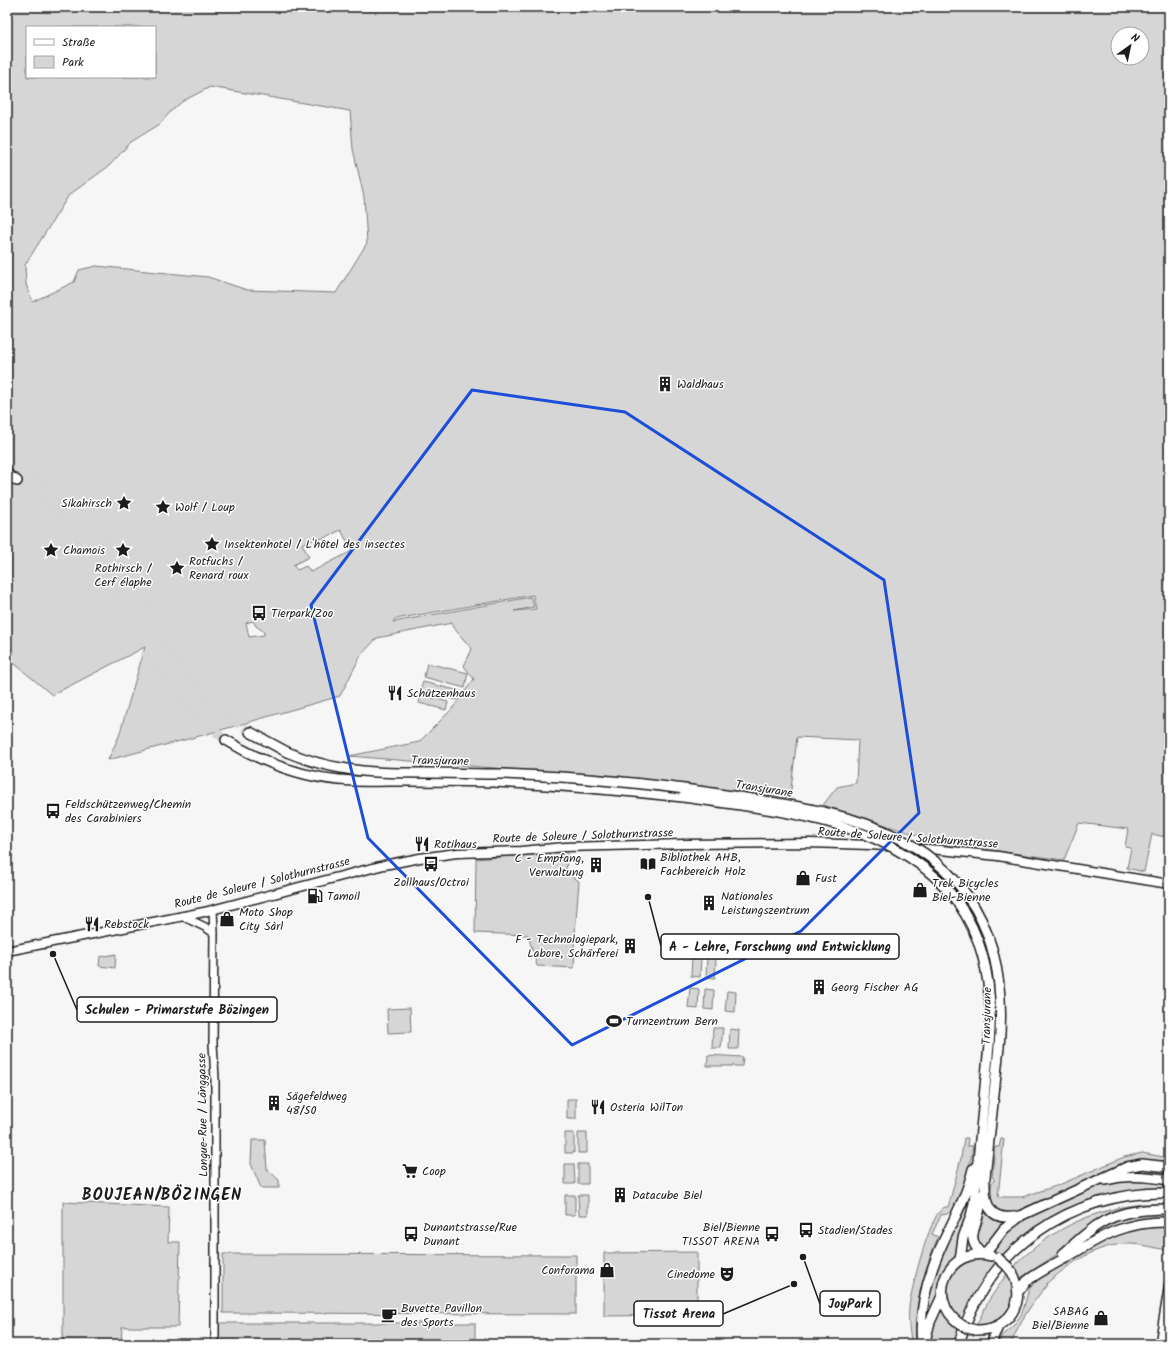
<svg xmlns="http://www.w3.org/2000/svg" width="1176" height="1351" font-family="Kalam,sans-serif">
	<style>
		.green { fill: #d6d6d6; stroke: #797979; fill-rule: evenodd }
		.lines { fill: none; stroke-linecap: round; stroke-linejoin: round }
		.highway-tunnel { stroke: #d5d5d5; stroke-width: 9; stroke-dasharray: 9 4.5; stroke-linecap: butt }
		.secondary-casing { stroke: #1c1c1c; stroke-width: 10 }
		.primary-casing { stroke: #1c1c1c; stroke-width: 11 }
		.highway-casing { stroke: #1c1c1c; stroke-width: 12 }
		.secondary { stroke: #fff; stroke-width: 7 }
		.primary { stroke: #fff; stroke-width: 8 }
		.highway { stroke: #fff; stroke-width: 9 }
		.highway-bridge-casing { stroke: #1c1c1c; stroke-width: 12; stroke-linecap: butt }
		.highway-bridge { stroke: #fff; stroke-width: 9 }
		.marked { fill: none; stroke: #1d4ed8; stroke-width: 3; stroke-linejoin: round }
		.labels { text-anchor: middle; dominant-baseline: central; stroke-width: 3; stroke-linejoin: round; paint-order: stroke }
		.poi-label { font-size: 12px; fill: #1c1c1c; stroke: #fff; text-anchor: start }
		.street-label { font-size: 12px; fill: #1c1c1c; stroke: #fff }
		.district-label { font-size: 16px; font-weight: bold; letter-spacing: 1px; fill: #1c1c1c; stroke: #fff }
		.leader { fill: none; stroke: #1c1c1c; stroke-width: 1.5 }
		.callout-dot { fill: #1c1c1c; stroke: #fff; stroke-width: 1.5 }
		.callout { fill: #fff; stroke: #1c1c1c; stroke-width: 1.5 }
		.callout-label { font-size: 13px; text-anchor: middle; font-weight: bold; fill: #1c1c1c }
	</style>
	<rect width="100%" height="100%" fill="#f6f6f6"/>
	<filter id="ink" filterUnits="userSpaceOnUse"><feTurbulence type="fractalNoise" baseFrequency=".025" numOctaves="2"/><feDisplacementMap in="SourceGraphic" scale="8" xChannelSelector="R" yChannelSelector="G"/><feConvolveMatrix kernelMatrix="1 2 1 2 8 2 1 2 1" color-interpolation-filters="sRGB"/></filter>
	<g filter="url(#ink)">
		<!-- green -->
		<path class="green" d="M7,7H1169V838L1152,834L1144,872L1127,868L1131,848L1125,847L1128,829L1079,823L1064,860L945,844L823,805L837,787L856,783L858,740L797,737L790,798L639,780L349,756L419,742L452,709L474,679L464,666L472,649L452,626V623L377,638L361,655L340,696L207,734L108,760L119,736L145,647L52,695L15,664L7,663ZM27,27H155V77H27ZM1118,34H1142V58H1118ZM210,87L350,111L353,149L364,197L367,243L336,293L247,290L208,277L96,266L79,270L74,282L32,302L26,284L25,265L69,195L109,166L131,142L160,124L171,111L183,101ZM341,530L352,551L311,572L306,566L297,570L293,565L309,557L302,544L308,541L324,538ZM533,595L536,609L514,611L534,607L531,597L393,622L395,619ZM253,621L256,626L264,632V635L249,637L246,623Z
			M427,663L468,673L465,688L424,677Z
			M423,682L460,691L457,700L420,692Z
			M421,695L448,702L446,710L419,703Z
			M568,851L566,872L572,877L579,881L574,947H575L574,968L537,966L528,935L475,933L476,859Z
			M116,954L115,968L99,966L100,957Z
			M692,956L701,957L700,977L691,976Z
			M707,957L716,958L715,978L706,977Z
			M690,988L699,989L698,1009L688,1008Z
			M705,989L714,990L713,1010L704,1009Z
			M727,991L736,992L735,1012L725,1011Z
			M410,1008L411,1032L388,1033L387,1009Z
			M713,1028H723L721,1048H712Z
			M730,1029L739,1030L738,1049H729Z
			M708,1055L743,1057L742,1066H707Z
			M567,1099H576V1119H567Z
			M565,1133H574V1153H565Z
			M578,1133H587V1153H578Z
			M964,1138H968L967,1146H973L968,1173L963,1188L954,1210L947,1214L941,1215L932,1234L938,1237C924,1271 913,1307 916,1344H912C909,1332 908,1319 909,1307C911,1290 929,1218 942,1209C944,1207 945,1207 948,1207L949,1204L961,1158Z
			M1001,1139H1004L998,1197H1022L1059,1185L1124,1157L1142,1153L1164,1157L1169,1153V1160C1155,1162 1143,1159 1129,1162L1019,1210C1008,1214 992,1214 991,1199C990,1194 991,1188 992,1182L994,1181V1179L992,1177L995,1147H999Z
			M252,1140H265L267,1169L279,1180V1188H261L251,1164Z
			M565,1164H574L575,1184H565Z
			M578,1164H588V1184H578Z
			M1123,1179L1169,1182V1189C1104,1187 1050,1209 1004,1255L993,1251L1013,1224L1091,1188L1110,1181Z
			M971,1190L970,1204L960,1231L956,1255L943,1272L939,1283L937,1297L925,1321C927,1274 952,1232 971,1190Z
			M565,1195H575V1215H565Z
			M578,1195H588V1215H579Z
			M63,1202L169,1207L168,1242H180L178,1327H122L121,1344H63Z
			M1142,1204H1169V1207L1124,1211L1022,1277H1020L1015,1267L1017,1263C1054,1228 1092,1210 1142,1204Z
			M986,1208L1006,1221L996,1230L988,1244L984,1248C972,1238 981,1221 986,1208Z
			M1164,1213L1165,1219L1082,1243C1098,1229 1115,1217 1136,1214C1146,1213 1155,1214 1164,1213Z
			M1163,1226V1228C1171,1231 1167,1242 1167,1250C1155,1248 1142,1244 1130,1244C1098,1243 1069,1264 1046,1284L1047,1285C1032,1303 1019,1322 1011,1344H999L1001,1336L1013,1326L1021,1315L1024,1307L1028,1292L1030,1288L1041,1277L1064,1262L1066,1265L1072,1261L1071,1258L1102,1240L1136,1228Z
			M697,1252V1315L604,1316V1253Z
			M223,1254L576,1255V1314L223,1313Z
			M973,1259L992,1260L997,1262L979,1288L962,1321L952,1311L946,1293L950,1276L959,1265Z
			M1008,1272C1010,1276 1012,1280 1013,1284C1014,1287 1013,1291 1013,1294C1013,1315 995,1325 976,1326L989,1300Z
			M941,1309L950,1323L959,1331L955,1344H928L930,1332Z
			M215,1323H475V1344H215Z"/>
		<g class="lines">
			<!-- highway-tunnel -->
			<path class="highway-tunnel" d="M7,459C40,476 72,497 96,525C130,565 147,615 175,658C195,688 221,712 250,732
				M17,481C45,501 71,523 91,552C117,586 130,627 152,664C171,694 197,719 226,740"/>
			<defs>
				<path id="secondary" d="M213,910L214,933L213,1043L215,1079V1344
					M182,916L205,927L214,933
					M1159,1344L1169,1283"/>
				<path id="primary" d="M7,951L204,912L384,865L420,858L457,853L521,851L565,847L684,844L810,843L870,845L941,850L998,856L1169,884"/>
				<path id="highway" d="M7,474L17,481
					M250,732L287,752
					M226,740C260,761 298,776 339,780C361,782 383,781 405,781C435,781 464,781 493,782C557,785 620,790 683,797
					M999,1047L985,1177C984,1202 987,1223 1019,1216
					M1106,1180C1127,1174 1148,1176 1169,1180
					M981,1254C968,1239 973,1233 978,1216C980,1209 981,1201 983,1194
					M985,1254L1004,1229L1022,1215L1127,1167L1142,1164L1169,1167
					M1063,1254C1071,1247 1079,1239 1087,1233C1111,1212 1138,1209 1169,1209
					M960,1260L963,1238L971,1216L974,1203L989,1045
					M1018,1292L1027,1281L1031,1278C1043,1270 1056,1263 1069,1256C1103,1235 1127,1221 1169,1222
					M960,1324C924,1298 948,1245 991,1256
					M976,1330C1009,1331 1028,1301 1012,1272
					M925,1341L930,1322L942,1296
					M922,1344C918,1308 929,1272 944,1240C955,1217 967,1195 973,1169
					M959,1344C986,1248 1071,1191 1169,1193
					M992,1344L994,1335L999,1325"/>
			</defs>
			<!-- secondary casing -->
			<use href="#secondary" class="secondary-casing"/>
			<!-- primary casing -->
			<use href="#primary" class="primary-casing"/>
			<!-- highway casing -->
			<use href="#highway" class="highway-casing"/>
			<!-- secondary -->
			<use href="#secondary" class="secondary"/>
			<!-- primary -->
			<use href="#primary" class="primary"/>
			<!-- highway -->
			<use href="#highway" class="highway"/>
			<defs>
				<path id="highway-bridge" d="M287,752C304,759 322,765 341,768C368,773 396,773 424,773C450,773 476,774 503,774C581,777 660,784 738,797C781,803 824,810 866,824C971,861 1009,939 999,1047
					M683,797C734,804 786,810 835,824C948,858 999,927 989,1045
					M998,1258L1007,1266L1012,1272
					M960,1324L967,1328L976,1330"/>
			</defs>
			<!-- highway-bridge casing -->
			<use href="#highway-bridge" class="highway-bridge-casing"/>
			<!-- highway-bridge -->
			<use href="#highway-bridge" class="highway-bridge"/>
		</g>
	</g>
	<!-- marked area -->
	<path class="marked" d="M472,390L625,412L884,580L919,813L801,931L572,1045L368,838L311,605Z"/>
	<!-- icons -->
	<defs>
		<symbol id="building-bare" viewBox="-9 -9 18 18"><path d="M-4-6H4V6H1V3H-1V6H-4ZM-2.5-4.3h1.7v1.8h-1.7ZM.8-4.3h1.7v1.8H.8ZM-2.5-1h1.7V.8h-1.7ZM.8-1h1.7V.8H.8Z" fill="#1c1c1c" stroke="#fff" stroke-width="2.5" paint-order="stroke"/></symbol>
		<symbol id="sight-bare" viewBox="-9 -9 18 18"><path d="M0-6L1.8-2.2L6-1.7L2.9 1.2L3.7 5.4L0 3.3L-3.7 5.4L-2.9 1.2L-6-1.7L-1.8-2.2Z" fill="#1c1c1c" stroke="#fff" stroke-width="2.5" paint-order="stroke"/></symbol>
		<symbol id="bus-bare" viewBox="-9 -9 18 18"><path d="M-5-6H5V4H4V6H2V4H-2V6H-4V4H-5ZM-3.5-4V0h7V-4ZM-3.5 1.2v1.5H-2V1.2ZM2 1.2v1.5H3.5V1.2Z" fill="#1c1c1c" stroke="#fff" stroke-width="2.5" paint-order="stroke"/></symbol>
		<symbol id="restaurant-bare" viewBox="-9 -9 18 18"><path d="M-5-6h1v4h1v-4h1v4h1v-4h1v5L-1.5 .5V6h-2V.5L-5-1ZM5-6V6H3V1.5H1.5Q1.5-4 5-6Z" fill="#1c1c1c" stroke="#fff" stroke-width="2.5" paint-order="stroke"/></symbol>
		<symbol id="library-bare" viewBox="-9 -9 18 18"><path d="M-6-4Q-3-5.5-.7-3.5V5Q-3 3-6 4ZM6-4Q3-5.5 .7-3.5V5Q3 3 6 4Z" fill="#1c1c1c" stroke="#fff" stroke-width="2.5" paint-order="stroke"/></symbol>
		<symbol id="shop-bare" viewBox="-9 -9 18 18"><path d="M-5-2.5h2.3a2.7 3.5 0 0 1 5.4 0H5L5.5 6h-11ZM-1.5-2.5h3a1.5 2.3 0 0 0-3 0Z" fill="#1c1c1c" stroke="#fff" stroke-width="2.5" paint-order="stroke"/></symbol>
		<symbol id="fuel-bare" viewBox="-9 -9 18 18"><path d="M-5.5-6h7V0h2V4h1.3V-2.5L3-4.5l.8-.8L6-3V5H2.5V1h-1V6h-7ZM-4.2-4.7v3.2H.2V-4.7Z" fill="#1c1c1c" stroke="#fff" stroke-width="2.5" paint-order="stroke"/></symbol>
		<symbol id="stadium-bare" viewBox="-9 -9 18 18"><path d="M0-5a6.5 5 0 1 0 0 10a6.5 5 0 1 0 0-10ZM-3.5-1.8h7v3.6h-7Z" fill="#1c1c1c" stroke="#fff" stroke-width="2.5" paint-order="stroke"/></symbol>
		<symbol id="supermarket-bare" viewBox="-9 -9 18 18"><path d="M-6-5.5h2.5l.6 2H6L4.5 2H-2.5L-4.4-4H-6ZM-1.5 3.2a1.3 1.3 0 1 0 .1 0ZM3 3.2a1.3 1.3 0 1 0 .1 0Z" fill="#1c1c1c" stroke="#fff" stroke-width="2.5" paint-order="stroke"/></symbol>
		<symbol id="theatre-bare" viewBox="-9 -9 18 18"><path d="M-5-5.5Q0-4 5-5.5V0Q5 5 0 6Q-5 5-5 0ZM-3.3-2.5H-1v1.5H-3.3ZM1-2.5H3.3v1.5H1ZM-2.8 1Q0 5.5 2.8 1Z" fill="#1c1c1c" stroke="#fff" stroke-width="2.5" paint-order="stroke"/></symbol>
		<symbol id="cafe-bare" viewBox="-9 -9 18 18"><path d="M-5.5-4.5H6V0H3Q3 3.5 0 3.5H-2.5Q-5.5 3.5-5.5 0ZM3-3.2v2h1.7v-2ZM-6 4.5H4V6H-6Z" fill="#1c1c1c" stroke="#fff" stroke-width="2.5" paint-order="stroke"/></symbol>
	</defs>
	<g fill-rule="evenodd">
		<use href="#building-bare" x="654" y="373" width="22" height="22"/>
		<use href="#sight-bare" x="113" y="492" width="22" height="22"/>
		<use href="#sight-bare" x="152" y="496" width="22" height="22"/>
		<use href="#sight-bare" x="201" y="533" width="22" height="22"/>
		<use href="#sight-bare" x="40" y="539" width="22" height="22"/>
		<use href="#sight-bare" x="112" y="539" width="22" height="22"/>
		<use href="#sight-bare" x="166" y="557" width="22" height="22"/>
		<use href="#bus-bare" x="248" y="602" width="22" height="22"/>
		<use href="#restaurant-bare" x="384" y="682" width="22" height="22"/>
		<use href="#bus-bare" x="42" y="800" width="22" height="22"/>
		<use href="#restaurant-bare" x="411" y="833" width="22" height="22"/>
		<use href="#bus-bare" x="420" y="853" width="22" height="22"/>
		<use href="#library-bare" x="637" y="853" width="22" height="22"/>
		<use href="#building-bare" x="585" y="854" width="22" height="22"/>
		<use href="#shop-bare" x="792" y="867" width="22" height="22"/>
		<use href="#shop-bare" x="909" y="879" width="22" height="22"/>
		<use href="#fuel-bare" x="304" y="885" width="22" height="22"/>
		<use href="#building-bare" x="698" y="892" width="22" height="22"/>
		<use href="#shop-bare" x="216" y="908" width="22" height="22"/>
		<use href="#restaurant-bare" x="81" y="913" width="22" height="22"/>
		<use href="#building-bare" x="619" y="935" width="22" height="22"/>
		<use href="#building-bare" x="808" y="976" width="22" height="22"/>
		<use href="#stadium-bare" x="603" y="1010" width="22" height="22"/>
		<use href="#building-bare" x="263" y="1092" width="22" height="22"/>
		<use href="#restaurant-bare" x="587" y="1096" width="22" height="22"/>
		<use href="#supermarket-bare" x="399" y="1160" width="22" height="22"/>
		<use href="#building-bare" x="609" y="1184" width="22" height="22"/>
		<use href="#bus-bare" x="795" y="1219" width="22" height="22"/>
		<use href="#bus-bare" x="400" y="1223" width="22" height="22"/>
		<use href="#bus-bare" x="761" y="1223" width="22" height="22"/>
		<use href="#shop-bare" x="596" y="1259" width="22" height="22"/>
		<use href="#theatre-bare" x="716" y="1263" width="22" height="22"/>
		<use href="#cafe-bare" x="378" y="1304" width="22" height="22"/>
		<use href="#shop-bare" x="1090" y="1307" width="22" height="22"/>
	</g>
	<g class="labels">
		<!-- poi labels -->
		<g class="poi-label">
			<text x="677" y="384">Waldhaus</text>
			<text x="112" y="503" text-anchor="end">Sikahirsch</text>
			<text x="175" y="507">Wolf / Loup</text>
			<text x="224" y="544">Insektenhotel / L'hôtel des insectes</text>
			<text x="63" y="550">Chamois</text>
			<text x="189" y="561">Rotfuchs /<tspan x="189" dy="14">Renard roux</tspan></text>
			<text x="123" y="568" text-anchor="middle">Rothirsch /<tspan x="123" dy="14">Cerf élaphe</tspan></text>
			<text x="271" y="613">Tierpark/Zoo</text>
			<text x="407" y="693">Schützenhaus</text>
			<text x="65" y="804">Feldschützenweg/Chemin<tspan x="65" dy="14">des Carabiniers</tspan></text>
			<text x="434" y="844">Rotihaus</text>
			<text x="660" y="857">Bibliothek AHB,<tspan x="660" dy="14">Fachbereich Holz</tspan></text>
			<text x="584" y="858" text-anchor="end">C - Empfang,<tspan x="584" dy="14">Verwaltung</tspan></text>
			<text x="815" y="878">Fust</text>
			<text x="431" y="882" text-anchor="middle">Zollhaus/Octroi</text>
			<text x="932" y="883">Trek Bicycles<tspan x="932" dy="14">Biel-Bienne</tspan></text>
			<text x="327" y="896">Tamoil</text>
			<text x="721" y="896">Nationales<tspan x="721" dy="14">Leistungszentrum</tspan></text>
			<text x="239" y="912">Moto Shop<tspan x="239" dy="14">City Sàrl</tspan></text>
			<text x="104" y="924">Rebstock</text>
			<text x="618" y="939" text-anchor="end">F - Technologiepark,<tspan x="618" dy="14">Labore, Schärferei</tspan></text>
			<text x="831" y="987">Georg Fischer AG</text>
			<text x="626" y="1021">Turnzentrum Bern</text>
			<text x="286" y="1096">Sägefeldweg<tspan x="286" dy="14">48/50</tspan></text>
			<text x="610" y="1107">Osteria WilTon</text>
			<text x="422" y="1171">Coop</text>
			<text x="632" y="1195">Datacube Biel</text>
			<text x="423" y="1227">Dunantstrasse/Rue<tspan x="423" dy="14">Dunant</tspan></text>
			<text x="760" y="1227" text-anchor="end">Biel/Bienne<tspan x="760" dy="14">TISSOT ARENA</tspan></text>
			<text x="818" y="1230">Stadien/Stades</text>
			<text x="595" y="1270" text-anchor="end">Conforama</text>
			<text x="715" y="1274" text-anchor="end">Cinedome</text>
			<text x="401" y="1308">Buvette Pavillon<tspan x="401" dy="14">des Sports</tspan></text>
			<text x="1089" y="1311" text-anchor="end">SABAG<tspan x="1089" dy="14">Biel/Bienne</tspan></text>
		</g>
		<!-- street labels -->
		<g class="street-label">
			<text transform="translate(440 761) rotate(1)">Transjurane</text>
			<text transform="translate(764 789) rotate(9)">Transjurane</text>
			<text transform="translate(583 836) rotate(-2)">Route de Soleure / Solothurnstrasse</text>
			<text transform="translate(908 838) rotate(4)">Route de Soleure / Solothurnstrasse</text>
			<text transform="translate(262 883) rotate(-14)">Route de Soleure / Solothurnstrasse</text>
			<text transform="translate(987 1016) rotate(-89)">Transjurane</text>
			<text transform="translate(203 1115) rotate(-91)">Longue-Rue / Länggasse</text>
		</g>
		<!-- district labels -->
		<g class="district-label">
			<text x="162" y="1195">BOUJEAN/BÖZINGEN</text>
		</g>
	</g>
	<!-- callouts -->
	<path class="leader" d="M648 897L661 946M53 954L77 1010M803 1257L820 1304M794 1284L723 1314"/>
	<g class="callout-dot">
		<circle cx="648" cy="897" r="4"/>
		<circle cx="53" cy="954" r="4"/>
		<circle cx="803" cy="1257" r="4"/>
		<circle cx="794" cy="1284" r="4"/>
	</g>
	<g class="callout">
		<rect x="661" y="934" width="238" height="25" rx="4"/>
		<rect x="77" y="997" width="200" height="25" rx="4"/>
		<rect x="820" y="1291" width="60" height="25" rx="4"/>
		<rect x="634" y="1301" width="89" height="25" rx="4"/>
	</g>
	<g class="callout-label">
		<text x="780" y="951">A - Lehre, Forschung und Entwicklung</text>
		<text x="177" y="1014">Schulen - Primarstufe Bözingen</text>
		<text x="850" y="1308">JoyPark</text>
		<text x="679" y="1318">Tissot Arena</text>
	</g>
	<!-- margin -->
	<rect width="1176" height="1351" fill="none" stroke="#fff" stroke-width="24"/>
	<rect x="12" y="12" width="1152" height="1327" fill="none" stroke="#1c1c1c" stroke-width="1.5" filter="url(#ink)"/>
	<!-- legend -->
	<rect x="26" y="26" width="130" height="52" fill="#ffffff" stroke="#a4a4a4"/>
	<rect x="34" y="39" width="20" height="6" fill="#ffffff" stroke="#a4a4a4"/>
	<text x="62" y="46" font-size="12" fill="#1c1c1c">Straße</text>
	<rect x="34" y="56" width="20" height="12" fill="#d6d6d6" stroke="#a4a4a4"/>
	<text x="62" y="66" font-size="12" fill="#1c1c1c">Park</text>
	<!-- north arrow -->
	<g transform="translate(1130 46) rotate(33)"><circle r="19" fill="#ffffff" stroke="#a4a4a4"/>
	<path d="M0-3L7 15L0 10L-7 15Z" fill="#1c1c1c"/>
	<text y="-6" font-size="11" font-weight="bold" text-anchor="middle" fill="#1c1c1c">N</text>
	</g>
</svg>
